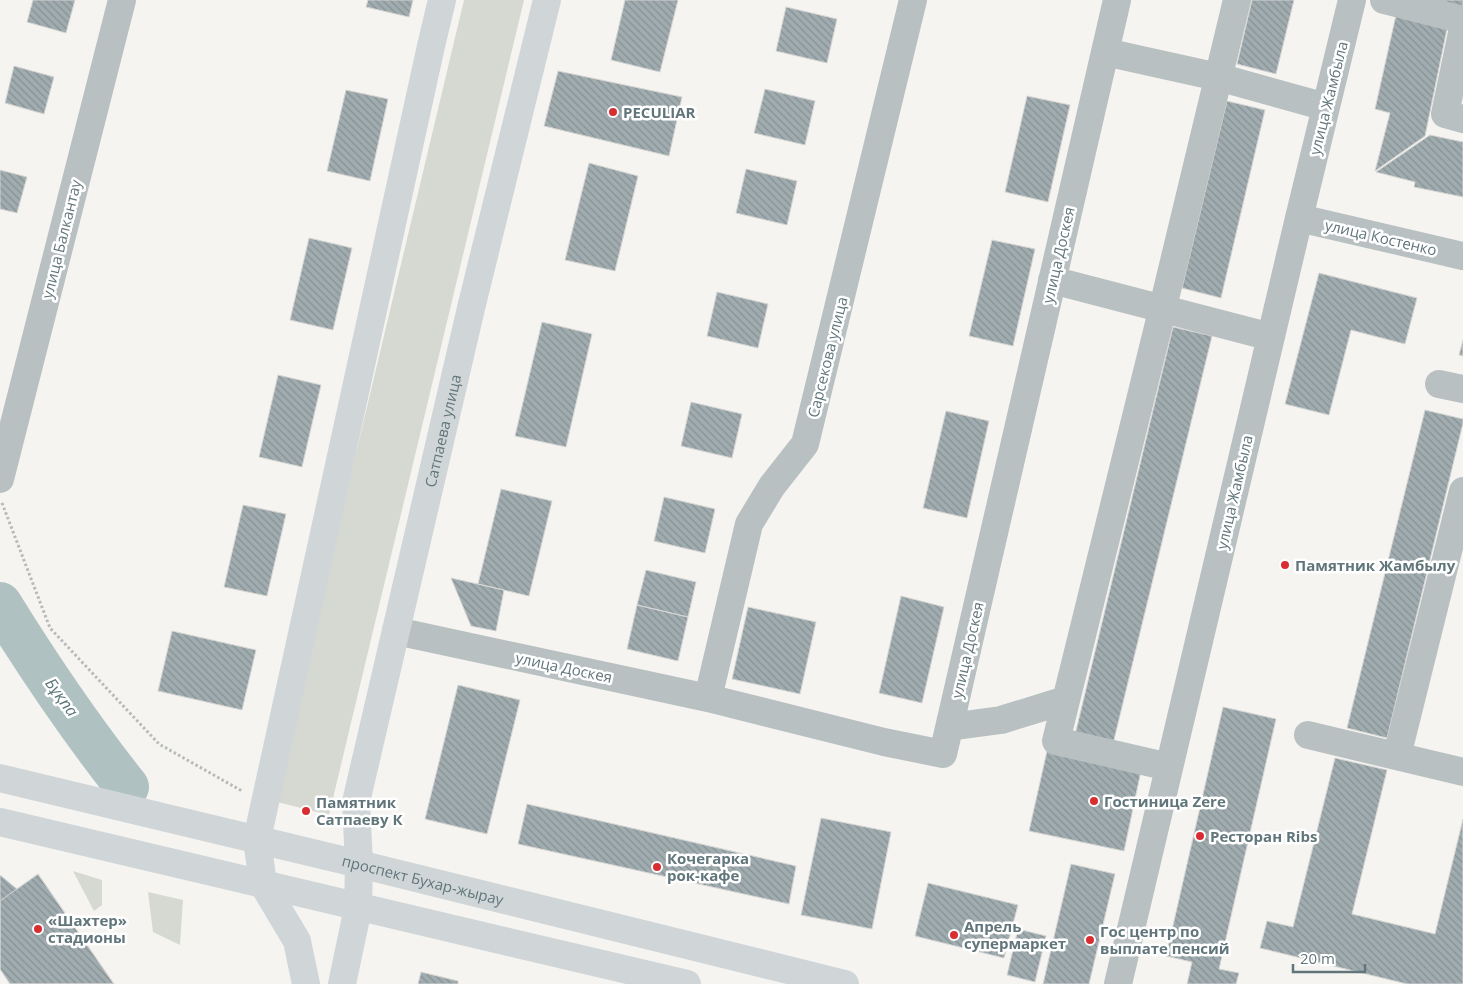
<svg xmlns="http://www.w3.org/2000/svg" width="1463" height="984" font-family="'Open Sans',sans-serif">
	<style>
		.green { fill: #d6d9d1 }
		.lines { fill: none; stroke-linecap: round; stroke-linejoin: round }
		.river { stroke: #b0c1c2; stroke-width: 44 }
		.building { fill: url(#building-back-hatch); stroke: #d6d6d4 }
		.path { stroke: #b6babb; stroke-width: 3; stroke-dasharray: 2.5 2.5; stroke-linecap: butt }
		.minor { stroke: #b9c0c1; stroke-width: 28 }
		.major { stroke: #d0d6d8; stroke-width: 28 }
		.poi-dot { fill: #d82e31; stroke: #fff; stroke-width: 2 }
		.labels { text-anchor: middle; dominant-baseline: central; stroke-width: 5; stroke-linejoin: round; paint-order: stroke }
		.street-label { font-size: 15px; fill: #61767b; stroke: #fff }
		.poi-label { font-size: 15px; font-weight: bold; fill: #61767b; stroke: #fff; text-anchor: start }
		.water-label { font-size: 16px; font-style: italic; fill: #5c7677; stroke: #fff }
	</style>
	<defs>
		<pattern id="building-back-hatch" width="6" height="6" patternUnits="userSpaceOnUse" patternTransform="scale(1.25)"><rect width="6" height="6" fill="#a0acaf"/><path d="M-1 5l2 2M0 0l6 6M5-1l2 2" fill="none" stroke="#869193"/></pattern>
	</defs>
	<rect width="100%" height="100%" fill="#f5f4f1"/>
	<!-- green -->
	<path class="green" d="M464,0H524L329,815L273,801Z
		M73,871L102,880V905L94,911Z
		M148,892L183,900L180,945L153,932Z"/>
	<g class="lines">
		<!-- river -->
		<path class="river" d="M0,604C39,667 81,729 127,787"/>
	</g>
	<!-- building -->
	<path class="building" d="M33,0H75L66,33L27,22Z
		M368,0H413L409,17L366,7Z
		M625,0H678L660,72L611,60Z
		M1252,0H1294L1276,74L1237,64Z
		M1433,0H1463V7Z
		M786,7L837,19L827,63L776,51Z
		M1396,15L1448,24L1425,136L1375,171L1390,113L1375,109Z
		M14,66L54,77L44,114L5,103Z
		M558,71L682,97L669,156L544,126Z
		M765,89L815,101L805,145L754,133Z
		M346,90L388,99L370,181L327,171Z
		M1027,96L1070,105L1048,202L1005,192Z
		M1227,101L1265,110L1221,298L1182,288Z
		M1430,135L1463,142V197L1414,187L1415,182L1376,172Z
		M589,163L638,176L615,271L565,260Z
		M746,169L797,181L787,225L736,213Z
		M0,170L27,177L17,213L0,209Z
		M309,238L352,248L333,330L290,320Z
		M992,240L1035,249L1013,346L969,336Z
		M1319,273L1417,298L1405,344L1351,330L1329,415L1285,404Z
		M717,292L768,304L758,348L707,336Z
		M542,322L592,334L566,447L515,436Z
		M1173,327L1212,336L1113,744L1075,735Z
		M1463,340V356L1459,355Z
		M278,375L321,385L302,467L259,457Z
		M691,402L742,414L732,458L681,446Z
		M1425,410L1463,419V423L1387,738L1347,728Z
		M946,411L989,421L967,518L923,508Z
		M501,489L552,501L529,596L478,584Z
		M664,497L715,509L705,553L654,541Z
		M243,505L286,514L267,596L224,587Z
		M646,570L696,582L688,617L637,605Z
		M451,578L504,590L496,631L471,626Z
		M901,596L944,607L922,703L879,693Z
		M637,605L688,617L678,661L627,649Z
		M748,607L816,622L800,694L732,679Z
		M172,631L256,650L242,710L158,691Z
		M458,685L520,700L487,834L425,819Z
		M1223,707L1276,719L1219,969L1239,973L1236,984H1187L1192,962L1166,956Z
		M1047,751L1141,771L1124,851L1029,831Z
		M1335,758L1387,770L1352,914L1435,934L1463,819V984H1407L1260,948L1267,921L1293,927Z
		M527,804L796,866L789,904L518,844Z
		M821,818L891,832L872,929L801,915Z
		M1071,864L1115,874L1089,984H1043Z
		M38,874L114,984H10L0,969V875L17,889Z
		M38,874L114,984H10L0,969V901Z
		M928,883L1018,905L1004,958L915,936Z
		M1018,929L1046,936L1035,982L1007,975Z
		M421,972L458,981V984H418Z"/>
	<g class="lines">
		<!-- path -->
		<path class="path" d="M2,503L50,628L159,744L242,791"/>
		<!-- minor -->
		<path class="minor" d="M1384,0L1463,20
			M1463,28L1445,114L1463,119
			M1105,52L1218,77L1326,107
			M1299,218L1463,256
			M1052,280L1271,337
			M1439,384L1463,389
			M0,479L122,0
			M396,631L708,698L884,742L943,754L1117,0
			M708,698L749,524L772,486L805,444L913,0
			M949,727L1001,720L1066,700
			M1308,735L1463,772
			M1397,756L1463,491
			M1169,767L1056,741L1163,307L1237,0
			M1118,984L1299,218L1352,0"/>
		<!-- major -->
		<g class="major">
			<path id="s1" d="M0,778L359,864L845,984"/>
			<path d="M0,822L687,984"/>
			<path d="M306,984L297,941L263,884L257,839L431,46L442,0"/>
			<path id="s2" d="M342,984L358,908L359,864L356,802L472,304L547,0"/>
		</g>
	</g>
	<!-- markers -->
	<g class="poi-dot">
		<circle cx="613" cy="112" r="5"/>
		<circle cx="1285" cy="565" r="5"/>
		<circle cx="1094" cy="801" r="5"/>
		<circle cx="306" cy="811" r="5"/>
		<circle cx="1200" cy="836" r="5"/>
		<circle cx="657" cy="867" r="5"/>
		<circle cx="38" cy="929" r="5"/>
		<circle cx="954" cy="935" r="5"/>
		<circle cx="1090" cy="940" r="5"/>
	</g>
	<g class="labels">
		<!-- street labels -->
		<g class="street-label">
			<text transform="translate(1328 98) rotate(-76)">улица Жамбыла</text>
			<text transform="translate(1381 237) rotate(13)">улица Костенко</text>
			<text transform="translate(61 239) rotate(-76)">улица Балкантау</text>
			<text transform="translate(1058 255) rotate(-77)">улица Доскея</text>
			<text transform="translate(827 357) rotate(-76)">Сарсекова улица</text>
			<text stroke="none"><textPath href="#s2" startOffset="565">Сатпаева улица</textPath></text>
			<text transform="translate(1234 492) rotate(-77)">улица Жамбыла</text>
			<text transform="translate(967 650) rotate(-77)">улица Доскея</text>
			<text transform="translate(564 667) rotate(12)">улица Доскея</text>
			<text stroke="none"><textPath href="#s1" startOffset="435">проспект Бухар-жырау</textPath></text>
		</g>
		<!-- poi labels -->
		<g class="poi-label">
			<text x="623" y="112">PECULIAR</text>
			<text x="1295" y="565">Памятник Жамбылу</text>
			<text x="1104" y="801">Гостиница Zere</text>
			<text x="316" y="802">Памятник<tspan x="316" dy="17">Сатпаеву К</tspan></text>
			<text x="1210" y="836">Ресторан Ribs</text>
			<text x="667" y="858">Кочегарка<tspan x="667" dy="17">рок-кафе</tspan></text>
			<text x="48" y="920">«Шахтер»<tspan x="48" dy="17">стадионы</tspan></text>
			<text x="964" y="926">Апрель<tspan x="964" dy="17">супермаркет</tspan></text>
			<text x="1100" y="931">Гос центр по<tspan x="1100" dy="17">выплате пенсий</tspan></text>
		</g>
		<!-- water labels -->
		<g class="water-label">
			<text transform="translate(62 697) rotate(54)">Бұқпа</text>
		</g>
	</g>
	<!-- scale -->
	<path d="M1293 964v8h72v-8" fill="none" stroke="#61767b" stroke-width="2.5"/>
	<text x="1300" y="964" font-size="15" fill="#61767b" stroke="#ffffff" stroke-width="4" paint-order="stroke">20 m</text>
</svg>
